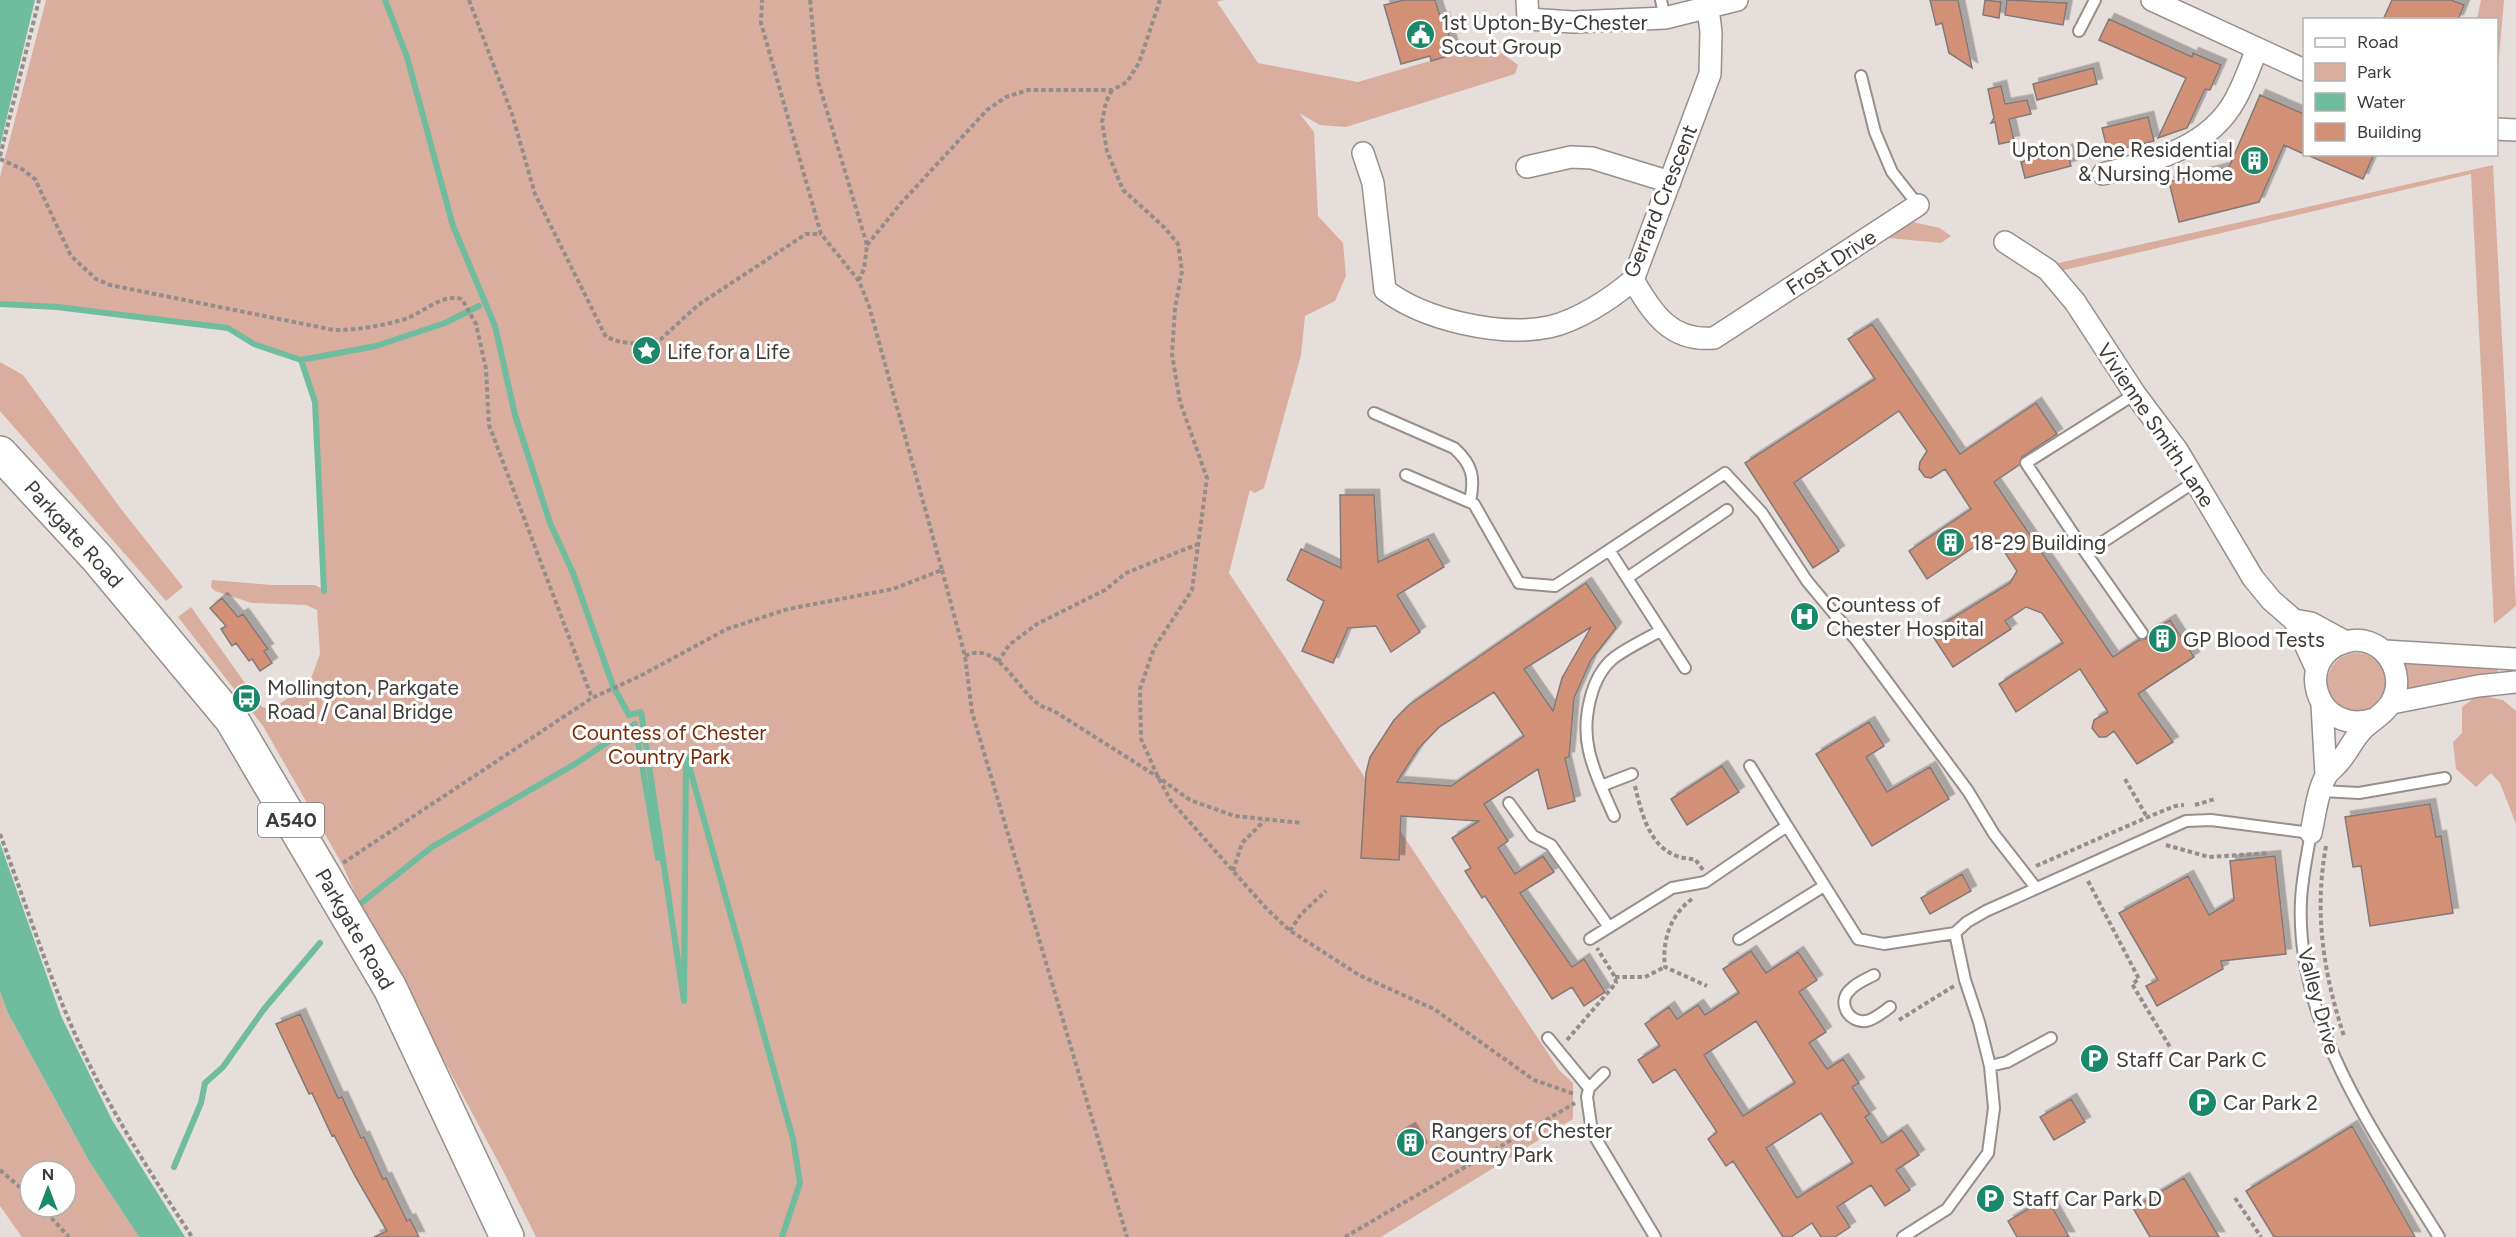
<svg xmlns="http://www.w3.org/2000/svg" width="2516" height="1237" font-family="Figtree,sans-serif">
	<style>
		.green { fill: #daae9e; fill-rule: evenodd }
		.water { fill: #6fbc9f }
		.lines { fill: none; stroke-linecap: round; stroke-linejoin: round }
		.stream { stroke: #6fbc9f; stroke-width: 6 }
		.building { fill: #d29077; stroke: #817a77; stroke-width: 1.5; fill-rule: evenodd; filter: url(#shadow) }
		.lane-casing { stroke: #978f8c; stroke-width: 14 }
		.street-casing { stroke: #978f8c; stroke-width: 24 }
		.primary-casing { stroke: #978f8c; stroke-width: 36 }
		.path { stroke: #938d8b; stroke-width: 4; stroke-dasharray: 4.5 3; stroke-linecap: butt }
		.lane { stroke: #fff; stroke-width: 10 }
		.street { stroke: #fff; stroke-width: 21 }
		.primary { stroke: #fff; stroke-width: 33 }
		.labels { text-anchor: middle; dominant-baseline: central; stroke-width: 6; stroke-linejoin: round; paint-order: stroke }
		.shield { fill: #fff; stroke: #787674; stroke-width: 1.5 }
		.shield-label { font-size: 20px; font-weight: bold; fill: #3e3b39 }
		.poi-label { font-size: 21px; fill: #3e3b39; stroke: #fff; text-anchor: start }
		.street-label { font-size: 21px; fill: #3e3b39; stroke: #fff }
		.park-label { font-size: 21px; fill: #782902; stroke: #fff }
	</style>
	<defs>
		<filter id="shadow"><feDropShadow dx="5.5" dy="-5.5" stdDeviation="0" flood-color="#0004"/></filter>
	</defs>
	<rect width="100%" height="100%" fill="#e6dedb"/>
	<!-- green -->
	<path class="green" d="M46,0H1224L1217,2L1258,63L1358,82L1474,48L1496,49L1518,65L1515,74L1346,127L1320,125L1299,113L1314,132L1318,216L1343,243L1346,276L1335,301L1305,316L1301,355L1264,488L1255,493L1250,490L1229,573L1559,1070L1573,1083V1119L1381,1237H536L500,1165L360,904L342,864L263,726L178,617L191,607L262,707L272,709L309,684L320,654L317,610L306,605L252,603L215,591L211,587L212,580L272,585H315L324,590L315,402L301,361L254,344L228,328L57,307L0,304V177Z
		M2481,0H2504L2497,80L2496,20L2477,19Z
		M2493,165L2516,606L2494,624L2471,174L2060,271L2054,264Z
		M1890,217L1940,228L1951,236L1941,243L1889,238L1876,228Z
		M0,362L23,375L121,509L183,587L166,601L0,411Z
		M2327 683a30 30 0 1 1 60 0a30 30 0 1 1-60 0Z
		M2402,661L2497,668L2498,674L2405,691Z
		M2478,695L2503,700L2516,711V824L2500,783L2491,773L2476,787L2456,769L2453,742L2462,733V707Z
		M0,992L8,1013L89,1161L139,1237H22L0,1206ZM30,1171H66V1207H30Z"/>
	<!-- water -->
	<path class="water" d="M0,0H35L0,146Z
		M0,843L61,1016L112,1120L185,1237H139L89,1161L8,1013L0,992Z"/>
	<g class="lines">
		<!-- stream -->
		<path class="stream" d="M385,0L407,57L453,226L495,326L515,415L550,523L573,573L613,686L629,715L641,712L684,1001L686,755L793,1139L800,1183L782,1237
			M0,304L57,307L228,328L254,344L301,360L376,346L445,323L479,306
			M301,360L315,402L324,591
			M360,904L432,847L575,764L635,724L658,858
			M174,1167L201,1103L205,1083L223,1067L264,1009L320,943"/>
	</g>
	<!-- building -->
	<path class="building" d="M1404,0H1435L1441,19L1444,18L1453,48L1446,49L1448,56L1431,61L1430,56L1401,64L1384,5Z
		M1930,0H1958L1972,68L1949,53L1942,23L1936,25Z
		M1985,0L2001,2L1999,18L1983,15Z
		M2007,0L2067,3L2063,25L2005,15Z
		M2392,0H2451L2464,5L2458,20H2383Z
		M2109,19L2192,57L2193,53L2221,65L2210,90L2205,89L2187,128L2158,138L2186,78L2099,40Z
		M2093,68L2097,84L2037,100L2033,84Z
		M2001,86L2005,104L2027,100L2031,114L2009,119L2014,141L1999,144L1995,122L1991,123L1994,118L1988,89Z
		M2260,95L2304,114V154L2284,145L2259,202L2179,222L2169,182L2229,167Z
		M2148,117L2154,141L2108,152L2102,128Z
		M2067,150L2071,166L2025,178L2021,162Z
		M2305,154H2374L2363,179Z
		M1872,324L1960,454L2036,403L2057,434L2022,457L2019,465L1994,482L2113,657L2139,640L2146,639L2149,633L2170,620L2194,657L2138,694L2173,742L2137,764L2114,731L2106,737H2099L2092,728L2094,720L2108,712L2080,669L2016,712L1999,684L2063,643L2042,613L2026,607L2005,621L2011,629L1953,667L1930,632L2010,583L2017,571L1993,534L1927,579L1909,551L1971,509L1945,469L1931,478L1925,477L1919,469L1920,462L1927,451L1899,411L1794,483L1839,551L1813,568L1745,463L1875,379L1848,339Z
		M1340,495H1374L1378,562L1428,539L1444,567L1397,595L1420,632L1391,652L1376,626L1348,628L1333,663L1302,651L1324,601L1287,580L1301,549L1341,568Z
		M1586,583L1616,628L1591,660L1574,698L1569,757L1565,758L1575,801L1548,809L1538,769L1484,804L1508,841L1498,848L1515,874L1543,856L1554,872L1520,893L1572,967L1584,959L1605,992L1584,1006L1572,987L1552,999L1485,896L1482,898L1465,871L1471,868L1452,838L1479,821L1401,816L1399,860L1361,858L1366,773L1370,757L1394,720L1409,705ZM1591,627L1562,678L1553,711L1524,669ZM1494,692L1524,736L1451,786L1397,782L1418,749L1439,727Z
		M222,598L238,617L243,614L268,649L264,651L272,663L260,671L252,659L249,661L236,643L232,646L221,629L226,626L210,608Z
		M1869,722L1884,746L1866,757L1887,792L1930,767L1949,799L1872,846L1816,754Z
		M1722,766L1739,792L1687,825L1671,799Z
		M2430,804L2436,837L2441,836L2453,913L2370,926L2361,866L2353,867L2345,817Z
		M2275,856L2286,954L2221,961L2223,969L2157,1006L2146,986L2158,980L2119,913L2188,876L2209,915L2234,900L2230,861Z
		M1962,874L1971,891L1930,914L1921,898Z
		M1751,951L1766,973L1798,952L1817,980L1799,992L1826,1032L1809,1043L1827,1069L1843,1059L1859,1083L1852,1087L1870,1114L1865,1117L1882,1143L1902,1130L1919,1155L1896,1170L1910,1190L1885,1206L1871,1185L1837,1207L1850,1227L1835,1237H1821L1812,1223L1791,1237H1783L1733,1161L1726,1166L1708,1139L1717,1132L1675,1069L1653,1083L1638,1060L1660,1046L1645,1024L1669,1007L1677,1019L1698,1005L1705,1015L1739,993L1723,969ZM1756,1021L1795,1083L1743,1116L1704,1055ZM1821,1113L1853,1163L1797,1198L1766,1148Z
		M300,1014L338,1098L342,1097L361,1138L364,1137L383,1179L386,1178L407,1221L410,1219L419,1237H374L387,1231L355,1176L334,1135L332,1136L312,1093L309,1094L276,1024Z
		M2071,1099L2085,1122L2054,1140L2040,1117Z
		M2352,1126L2415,1237H2274L2246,1191Z
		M1410,1128L1422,1148L1409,1156L1397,1136Z
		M2184,1178L2219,1237H2150L2133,1208Z
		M2047,1198L2069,1237H2017L2008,1221Z"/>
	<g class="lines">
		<defs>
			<path id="lane" d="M1661,0L1665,18
				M2079,31L2095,0
				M1861,76L1875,132L1892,172L1918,205
				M1374,413L1454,448C1473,465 1475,478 1470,502
				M1406,475L1474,504L1519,583L1555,586L1725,473L1762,513L1807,581L1857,641L1968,791L1994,834L2036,888
				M1609,550L1685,668
				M2086,553L2026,463L2135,394
				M1627,578L1727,510
				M2142,633L2086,553L2196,481
				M1750,766L1787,826
				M1601,786L1632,774
				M2322,791L2359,793L2445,778
				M1509,803L1533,836L1551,845L1609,927
				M1614,816C1605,795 1594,774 1589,751C1582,721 1590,676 1615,657C1629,647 1646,639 1660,631
				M1590,939L1672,888L1705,882L1787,826L1858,939L1884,944L1955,933
				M1739,939L1824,886
				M1874,975C1866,979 1856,983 1850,990C1837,1002 1848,1023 1866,1021C1874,1020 1883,1012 1890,1007
				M1548,1038L1589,1088
				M1990,1066L2007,1062L2051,1038
				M1604,1073L1589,1088L1587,1097L1592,1132L1655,1237
				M1903,1237L1947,1209L1988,1153L1994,1108L1990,1066L1979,1022L1965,980L1955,933L1967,922L1986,911L2186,821L2211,820L2311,833C2307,855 2302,878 2301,901C2295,1026 2377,1136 2439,1237"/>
			<path id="street" d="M1527,0L1528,19L1573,22L1665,18L1737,0
				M2152,0L2304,70
				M2496,129L2516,130
				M1363,153L1373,183L1385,290C1424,320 1500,337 1549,327C1577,321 1611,299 1633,280L1710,74L1711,32L1708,8
				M1527,167L1571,157L1592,158L1670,182
				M2103,174C2152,161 2208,149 2235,100C2244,84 2250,66 2257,49
				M2005,242L2048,270L2075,302L2135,394L2177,450L2253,578L2271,600L2294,620
				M1633,280C1653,313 1670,342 1714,338L1918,205
				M2385,651L2516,659
				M2317,670L2294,620L2311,623L2346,642
				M2392,703L2478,686L2516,682
				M2322,705L2326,775
				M2311,833C2315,815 2317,792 2326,776C2329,771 2335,767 2339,762C2348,752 2353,739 2363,729C2372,720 2386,713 2392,701C2408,670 2380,632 2346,642C2292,657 2315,738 2375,719"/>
			<path id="primary" d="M0,453L97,558L232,720L390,988L507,1237"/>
		</defs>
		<!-- lane casing -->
		<use href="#lane" class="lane-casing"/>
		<!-- street casing -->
		<use href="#street" class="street-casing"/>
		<!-- primary casing -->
		<use href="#primary" class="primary-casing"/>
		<!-- path -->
		<path class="path" d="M469,0L512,114L535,194L606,337L620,342L641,344L661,339L698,305L806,234H821
			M810,0L818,81L867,245L864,269L859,280
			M1112,90L1106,102L1102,122L1107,151L1123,190L1164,227L1178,244L1182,271L1175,308L1172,354L1180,402L1207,478L1192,590L1154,648L1140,689L1141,739L1158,777L1171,801L1265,907L1289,930L1359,975L1434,1009L1534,1080L1574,1094
			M0,156L39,0
			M0,159L22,169L35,179L71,256L96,279L110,285L334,330C358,330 381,326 405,319C423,313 442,293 462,299L476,324L486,369L489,425L592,698
			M867,245L902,202L987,110L1006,97L1028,90H1112L1127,82L1139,63L1160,0
			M942,570L965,656L972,712L1127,1237
			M965,656C998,639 1017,691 1040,705C1044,708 1050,709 1054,711L1158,777L1190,800L1235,816L1302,823
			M998,662L1009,645L1037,624L1105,590L1126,573L1198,544
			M2125,779L2147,817
			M1635,786C1643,820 1653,859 1695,859L1703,870
			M2195,805L2215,799
			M0,834C26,904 48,975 79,1043C111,1112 151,1174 192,1237
			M2166,845L2209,857L2269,853
			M2326,846C2314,912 2323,972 2344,1036
			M343,863L592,698L640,676L727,629L788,609L893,589L942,570L869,306L859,281L821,234L761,23L762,0
			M2036,866L2148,817L2175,806L2184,805
			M1233,871L1242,843L1264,821
			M2088,881L2139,979L2132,984L2170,1047
			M1692,899C1670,915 1662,941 1665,967L1707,986
			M1290,931L1301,914L1326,891
			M1615,977H1645L1665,967
			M1899,1020L1954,986
			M1567,1040L1616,983L1615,977L1597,948
			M0,1170L30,1196
			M2235,1198L2261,1237
			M41,1207L69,1237
			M1345,1237L1575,1103"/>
		<!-- lane -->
		<use href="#lane" class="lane"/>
		<!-- street -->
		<use href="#street" class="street"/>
		<!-- primary -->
		<use href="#primary" class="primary"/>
	</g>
	<!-- icons -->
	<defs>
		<symbol id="civic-disc" viewBox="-11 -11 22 22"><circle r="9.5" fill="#198969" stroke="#fff"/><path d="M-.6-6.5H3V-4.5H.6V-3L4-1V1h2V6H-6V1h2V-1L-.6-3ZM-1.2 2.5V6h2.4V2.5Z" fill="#fff"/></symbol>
		<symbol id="building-disc" viewBox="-11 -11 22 22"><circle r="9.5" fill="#198969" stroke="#fff"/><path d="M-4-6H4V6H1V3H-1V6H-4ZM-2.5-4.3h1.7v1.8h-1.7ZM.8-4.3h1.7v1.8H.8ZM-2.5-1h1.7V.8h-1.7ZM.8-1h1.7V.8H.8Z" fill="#fff"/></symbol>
		<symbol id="sight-disc" viewBox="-11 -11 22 22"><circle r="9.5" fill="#198969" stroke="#fff"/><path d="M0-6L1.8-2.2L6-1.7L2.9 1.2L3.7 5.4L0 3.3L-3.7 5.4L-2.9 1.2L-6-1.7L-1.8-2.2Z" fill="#fff"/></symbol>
		<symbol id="hospital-disc" viewBox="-11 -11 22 22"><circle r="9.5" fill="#198969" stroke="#fff"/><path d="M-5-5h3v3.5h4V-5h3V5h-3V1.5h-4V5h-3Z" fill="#fff"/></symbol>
		<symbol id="bus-disc" viewBox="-11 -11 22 22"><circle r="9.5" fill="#198969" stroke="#fff"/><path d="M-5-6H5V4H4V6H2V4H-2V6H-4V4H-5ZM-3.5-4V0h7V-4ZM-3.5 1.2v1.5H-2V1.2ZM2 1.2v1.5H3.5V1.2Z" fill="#fff"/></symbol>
		<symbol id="parking-disc" viewBox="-11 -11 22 22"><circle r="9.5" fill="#198969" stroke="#fff"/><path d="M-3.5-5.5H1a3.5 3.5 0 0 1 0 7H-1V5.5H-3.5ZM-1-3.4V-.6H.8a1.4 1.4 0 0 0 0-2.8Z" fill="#fff"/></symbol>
	</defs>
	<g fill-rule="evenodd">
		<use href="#civic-disc" x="1404" y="18" width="33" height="33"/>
		<use href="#building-disc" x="2238" y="144" width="33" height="33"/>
		<use href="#sight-disc" x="630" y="334" width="33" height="33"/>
		<use href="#building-disc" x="1934" y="526" width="33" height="33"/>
		<use href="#hospital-disc" x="1788" y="600" width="33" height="33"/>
		<use href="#building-disc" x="2146" y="622" width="33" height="33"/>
		<use href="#bus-disc" x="230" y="682" width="33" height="33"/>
		<use href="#parking-disc" x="2078" y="1042" width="33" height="33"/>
		<use href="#parking-disc" x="2186" y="1086" width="33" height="33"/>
		<use href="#building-disc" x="1394" y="1126" width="33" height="33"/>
		<use href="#parking-disc" x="1974" y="1182" width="33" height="33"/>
	</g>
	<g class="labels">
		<!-- shield labels -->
		<rect class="shield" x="258" y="803" width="66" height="34" rx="4.5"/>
		<g class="shield-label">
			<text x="291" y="820">A540</text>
		</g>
		<!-- poi labels -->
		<g class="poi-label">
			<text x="1441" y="22">1st Upton-By-Chester<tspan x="1441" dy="24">Scout Group</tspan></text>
			<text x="2233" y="149" text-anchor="end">Upton Dene Residential<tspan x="2233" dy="24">&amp; Nursing Home</tspan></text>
			<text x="667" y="351">Life for a Life</text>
			<text x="1972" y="542">18-29 Building</text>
			<text x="1826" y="604">Countess of<tspan x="1826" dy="24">Chester Hospital</tspan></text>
			<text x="2183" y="639">GP Blood Tests</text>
			<text x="267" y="687">Mollington, Parkgate<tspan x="267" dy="24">Road / Canal Bridge</tspan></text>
			<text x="2116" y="1059">Staff Car Park C</text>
			<text x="2223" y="1102">Car Park 2</text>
			<text x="1431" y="1130">Rangers of Chester<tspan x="1431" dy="24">Country Park</tspan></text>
			<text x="2012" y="1198">Staff Car Park D</text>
		</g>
		<!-- street labels -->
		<g class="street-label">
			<text transform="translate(1660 201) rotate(-68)">Gerrard Crescent</text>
			<text transform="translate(1831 262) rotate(-33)">Frost Drive</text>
			<text transform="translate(2156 425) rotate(56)">Vivienne Smith Lane</text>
			<text transform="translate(74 534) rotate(48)">Parkgate Road</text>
			<text transform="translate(355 929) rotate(60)">Parkgate Road</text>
			<text transform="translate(2319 1001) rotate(75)">Valley Drive</text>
		</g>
		<!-- park labels -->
		<g class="park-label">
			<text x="669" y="732">Countess of Chester<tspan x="669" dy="24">Country Park</tspan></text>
		</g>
	</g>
	<!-- legend -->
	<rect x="2303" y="18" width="195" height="138" fill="#ffffff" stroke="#b2b1b0" stroke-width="1.5"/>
	<rect x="2315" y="38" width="30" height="9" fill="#ffffff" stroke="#b2b1b0" stroke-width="1.5"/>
	<text x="2357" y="48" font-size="18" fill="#3e3b39">Road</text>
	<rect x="2315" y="63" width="30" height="18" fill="#daae9e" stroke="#b2b1b0" stroke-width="1.5"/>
	<text x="2357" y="78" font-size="18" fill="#3e3b39">Park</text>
	<rect x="2315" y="93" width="30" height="18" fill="#6fbc9f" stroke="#b2b1b0" stroke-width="1.5"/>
	<text x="2357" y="108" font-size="18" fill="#3e3b39">Water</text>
	<rect x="2315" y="123" width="30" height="18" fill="#d29077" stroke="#b2b1b0" stroke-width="1.5"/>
	<text x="2357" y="138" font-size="18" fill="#3e3b39">Building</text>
	<!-- north arrow -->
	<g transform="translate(48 1189)"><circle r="28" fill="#ffffff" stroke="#b2b1b0" stroke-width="1.5"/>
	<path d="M0-4.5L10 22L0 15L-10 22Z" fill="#198969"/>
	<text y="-9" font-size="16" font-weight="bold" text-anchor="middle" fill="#3e3b39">N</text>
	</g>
</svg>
